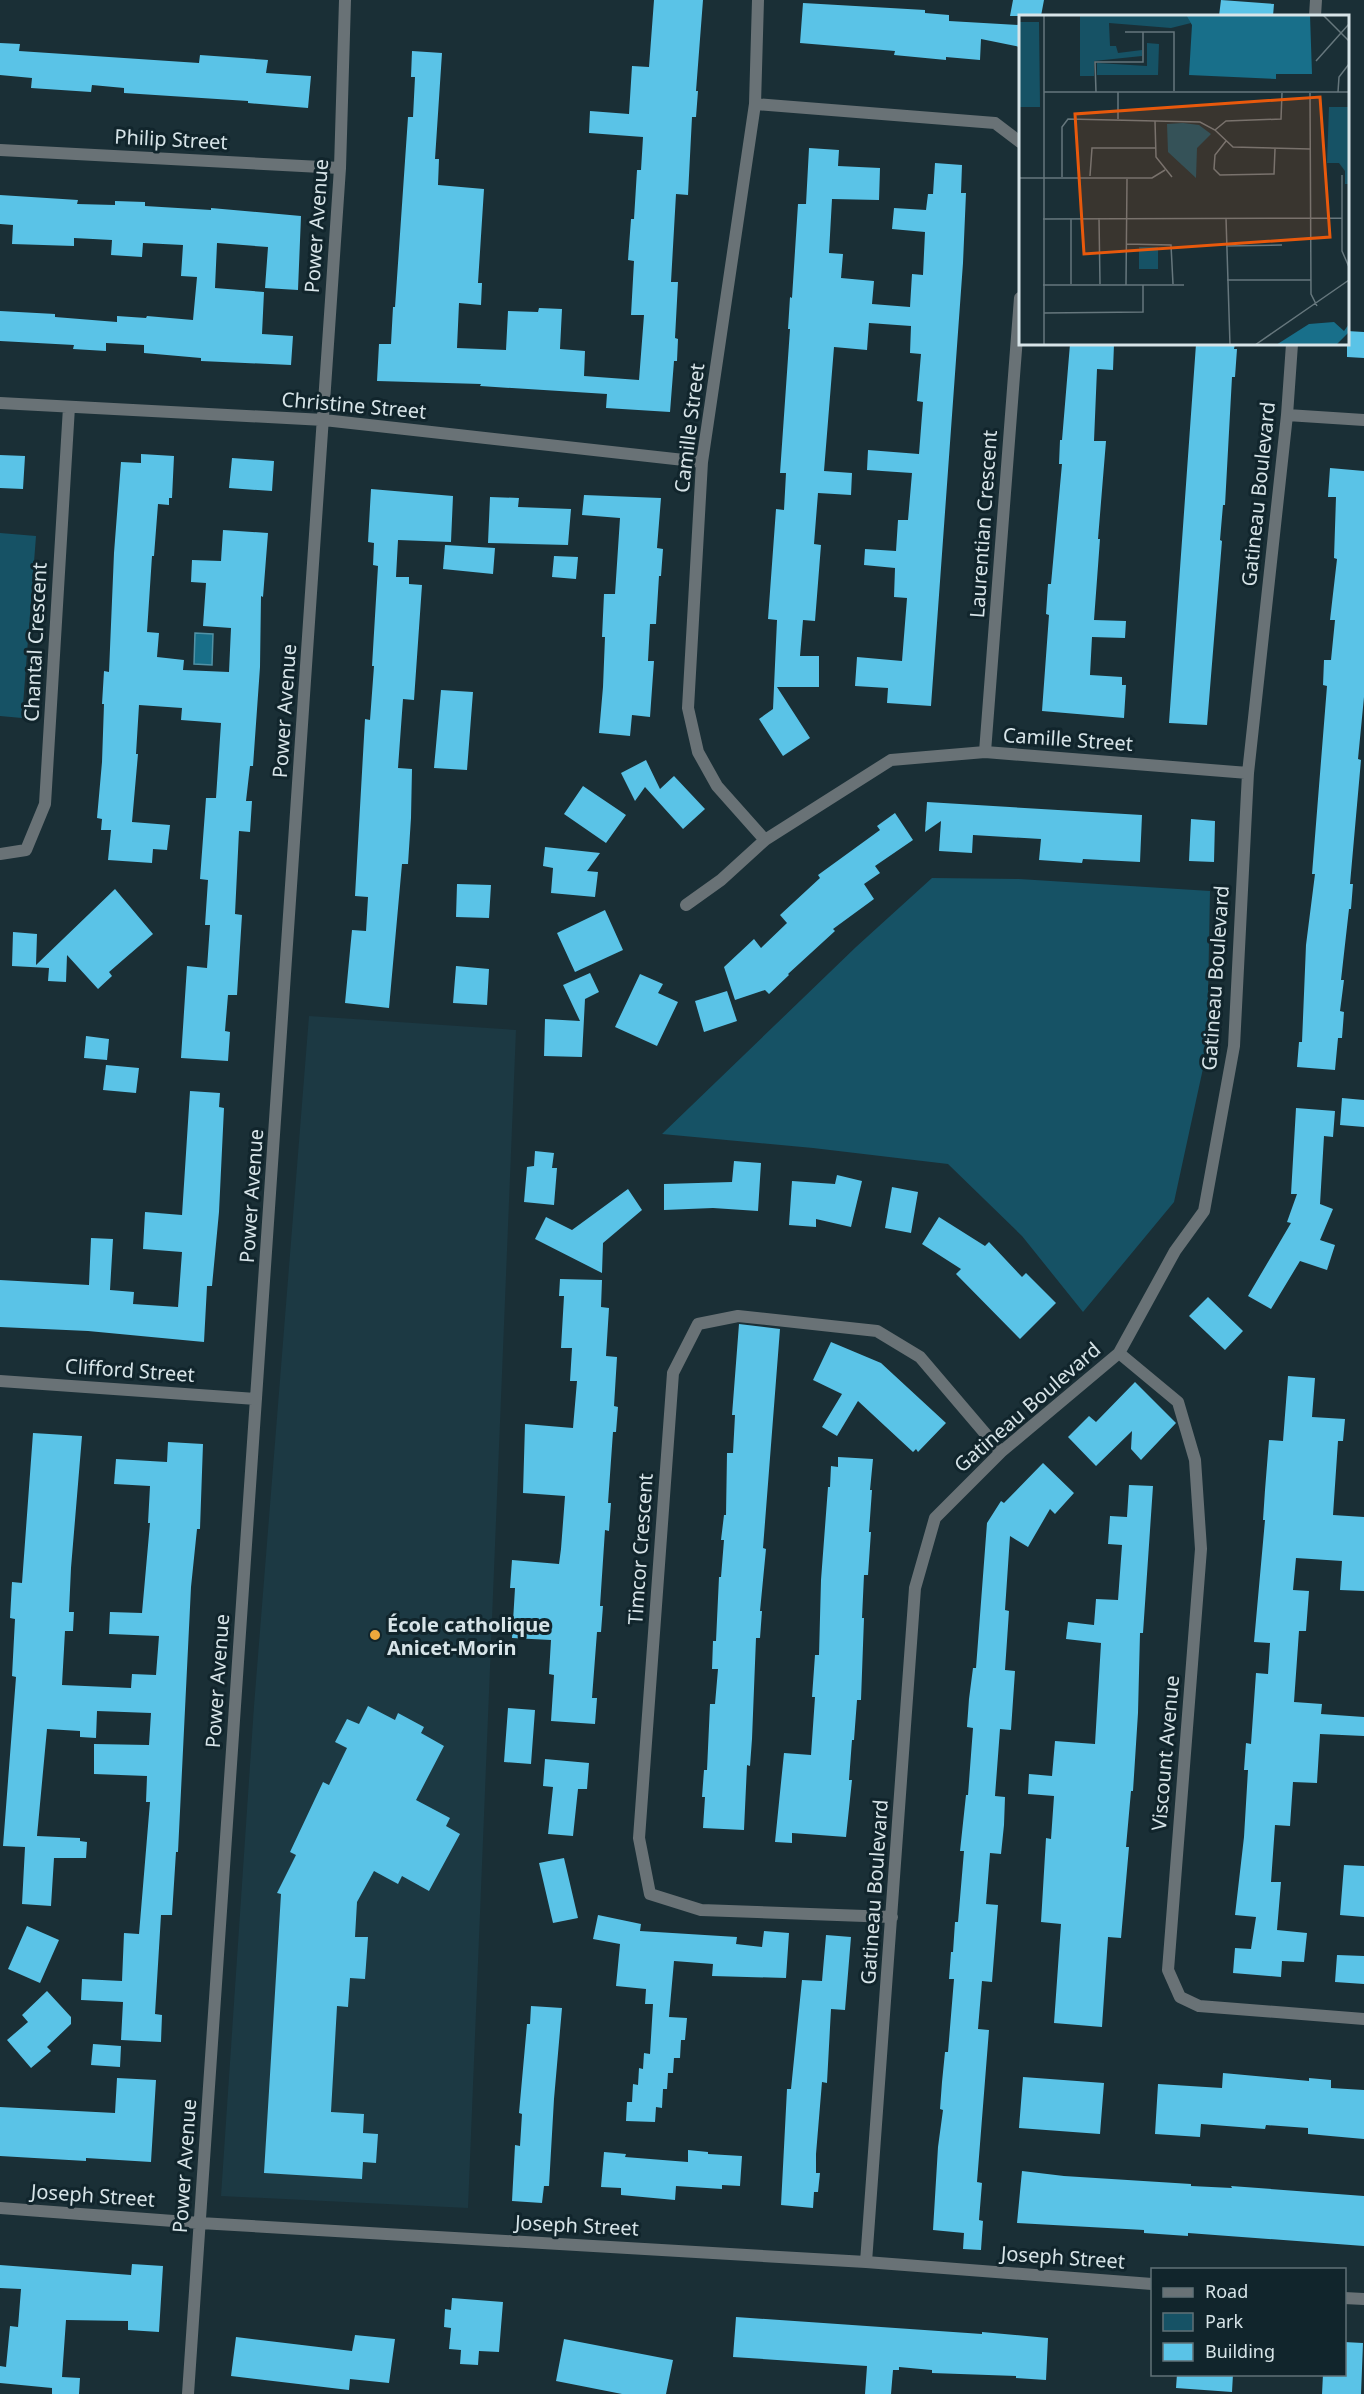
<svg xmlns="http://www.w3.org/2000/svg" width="1364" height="2394" font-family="'Noto Sans',sans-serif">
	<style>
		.built { fill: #1c3943 }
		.green { fill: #165265 }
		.water { fill: #186f89; stroke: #5192a6; stroke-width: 1.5 }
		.building { fill: #5ac3e7 }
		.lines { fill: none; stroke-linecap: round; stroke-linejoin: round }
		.minor { stroke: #697276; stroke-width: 12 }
		.poi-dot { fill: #eea83c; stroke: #11252c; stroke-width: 2 }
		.labels { text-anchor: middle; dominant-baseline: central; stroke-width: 6; stroke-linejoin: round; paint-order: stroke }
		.street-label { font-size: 20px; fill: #d7e4e8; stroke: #11252c }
		.poi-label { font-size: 20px; font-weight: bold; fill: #d7e4e8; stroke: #11252c; text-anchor: start }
		.inset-road { fill: none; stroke: #66777d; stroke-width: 1.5 }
		.view { fill: #e8590c; fill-opacity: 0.15; stroke: #e8590c; stroke-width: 3 }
		.inset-edge { fill: none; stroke: #d7e4e8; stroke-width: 3 }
	</style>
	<rect width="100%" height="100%" fill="#1a2f36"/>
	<!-- built -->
	<path class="built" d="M309,1016L516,1030L468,2208L221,2196L254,1706Z"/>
	<!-- green -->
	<path class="green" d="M0,533L36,536L22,718L0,716Z
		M932,878L1019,879L1210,891L1207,1050L1174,1202L1083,1312L1022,1236L948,1164L813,1148L662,1134L856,947Z"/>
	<!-- water -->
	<path class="water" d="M195,633L213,634L212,665L194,664Z"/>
	<!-- building -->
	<path class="building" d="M654,0H703L696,91H698L696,117H692L688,195L676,194L671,282H678L675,338L678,339L677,361H674L670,412L606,408L607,394L480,386L481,384L377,381L379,344H391L393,307H395L408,117H413L415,77H411L412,51L442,53L435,159H439L438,185L484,189L478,283H482L481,305L459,303L457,348L506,350L508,311L538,312L539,308L562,309L560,349L585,351L584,376L639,380L644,315H631L634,261L628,260L631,219H634L637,170H641L643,137L589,133L590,111L629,114L632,66L649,67Z
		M1013,0H1044L1041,16H1010Z
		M1221,0L1274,4L1273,16H1219Z
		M803,3L925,10V13L949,15V21L1020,25V47L981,39L980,60L946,57V60L894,55L895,51L800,43Z
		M0,43L20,44L19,51L199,63L200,55L268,60L266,73L311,76L308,108L248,103V101L124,93V88L92,85L91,92L31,88L32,78L0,75Z
		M809,148L839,150L838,166L880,168L879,200L832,199L829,253L843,254L841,278L874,281L872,304L910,307L912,274L923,275L925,232L892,229L894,208L926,210L928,194H933L935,163L962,165L961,193H966L963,263L931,706L887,703L888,688L855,686L857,657L902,661L907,598L894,597L895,568L864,565L865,549L896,551L898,520H908L912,473L867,470L868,450L919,454L923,402L917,401L921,354L910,353L911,326L869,323L867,350L834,347L824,471L852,473L851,495L818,493L814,544L821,545L815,621L803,620L800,656H819V687H777L810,738L783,756L759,719L773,709L777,620L768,619L776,509L784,510L786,473H780L790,329H788L790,297L792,298L798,204H806Z
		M0,195L78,200L77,204L115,205V201L145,202V206L211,210V208L301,216L298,290L265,288L268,247L217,243L215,288L264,292L262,334L293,336L291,365L201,361V358L144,353V345L106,343V351L73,349L74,345L0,341V311L55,314V317L117,322V316L146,318L147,316L193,320L197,277L181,276L183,245L143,243L142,257L111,255L112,240L74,238V246L12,244L13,225L0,224Z
		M1347,331L1364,332V358L1347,357Z
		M1070,344H1114L1113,370L1097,369L1094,441H1106L1098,539H1100L1094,620L1126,621L1125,638L1092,637L1090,675L1122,677V685H1126L1124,718L1042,711L1049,615L1046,614L1048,584H1051L1062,464H1059L1060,440H1062Z
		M1196,344H1235L1234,349H1237L1235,377H1232L1225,505H1223L1220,540L1222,541L1207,725L1169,723Z
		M141,454L174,456L172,498H169V505L158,504L154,556H152L147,632L159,633L157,657L184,660L183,670L229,672L231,628L203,626L206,583L191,582L192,560L221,561L223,530L268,533L263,597L261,596L260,667L253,766H250L246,801H252L250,832L239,831L235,914L242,915L237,995H228L225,1031L230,1032L228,1061L181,1058L187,966L207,968L210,925H205L208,880L200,879L206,798H216L221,723L181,720L182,708L139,705L136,754H138L132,822L170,825L167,850L153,849L152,863L108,860L111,830H101L102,819L97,818L102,762L104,704H102L104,671L109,672L114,553L121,462L141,463Z
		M0,455L25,456L23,489L0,488Z
		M232,458L274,461L272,491L229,488Z
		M1330,468L1364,471V697L1358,759L1361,760L1350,884H1353L1351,909H1349L1341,980H1344L1340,1011L1344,1012L1342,1038H1338L1335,1070L1297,1067L1299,1042H1302L1306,945L1315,874H1312L1327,686L1323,685L1324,660H1331L1335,620H1330L1337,559L1334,558L1336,497H1328Z
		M371,489L453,496L451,542L398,540L396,577H409V584L422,585L414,700L403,699L398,768L412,769L411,818L408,864H402L389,1008L345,1003L352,930L366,931L368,897L355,896L365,719L370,720L374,666H372L378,566L373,565L374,543L368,542Z
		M584,495L661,498L657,548L663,549L661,576H659L656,624H650L648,661H654L650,717L632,715L630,736L599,733L603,687L605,637H602L604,594H615L620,518L582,515Z
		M490,497L519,498L518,507L571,509L568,545L488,543Z
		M445,545L495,548L493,574L443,569Z
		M554,556L578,557L576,579L552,577Z
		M441,690L473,692L467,770L434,768Z
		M646,760L660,789L674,776L705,809L683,829L645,787L635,801L621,773Z
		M583,786L626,815L606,843L564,814Z
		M927,802L1142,815L1140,862L1083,859L1082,863L1039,860L1041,839L973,835L972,853L939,851L941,821L925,832Z
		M895,813L913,840L875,866L880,873L864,884L874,899L833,929L835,931L788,974L789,975L769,994L765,990L735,1000L724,967L754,939L761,948L787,923L780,915L820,878L818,875L880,830L877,826Z
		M1191,819L1215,821L1214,862L1189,861Z
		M545,847L600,853L587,871L598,872L595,897L551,893L553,868L543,866Z
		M457,884L491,885L489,918L456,917Z
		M115,889L153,934L109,972L112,976L98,989L67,955L66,982L48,981L49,968L12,966L13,932L37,934L36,965Z
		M605,910L623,950L575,972L557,933Z
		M456,966L489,969L487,1005L453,1003Z
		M590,973L599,992L585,999L582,1057L544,1056L545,1019L580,1021L563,985Z
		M640,974L663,984L658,993L678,1002L657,1046L615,1027Z
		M727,991L737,1021L704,1032L695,1001Z
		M86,1036L109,1039L107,1060L84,1058Z
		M106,1065L139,1068L136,1093L103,1090Z
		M190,1091L220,1093L219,1107L224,1108L219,1212L212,1286H207L204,1342L88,1331L0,1327V1280L89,1285L91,1238L113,1239L110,1290L134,1292L133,1304L178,1307L182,1252L143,1249L145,1212L182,1215Z
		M1342,1098L1364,1100V1127L1340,1125Z
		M1296,1108L1335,1111L1333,1137L1324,1136L1320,1204L1333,1209L1320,1240L1335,1245L1327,1270L1300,1261L1271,1309L1248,1296L1291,1223L1287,1222L1297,1194H1291Z
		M535,1151L554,1153L552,1168H557L554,1205L524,1202L527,1167L534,1166Z
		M734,1161L761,1163L758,1211L713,1208L664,1210V1184L732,1182Z
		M837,1175L862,1181L851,1227L816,1219V1227L789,1225L792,1181L835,1184Z
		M892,1187L918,1192L911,1233L885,1228Z
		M628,1189L642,1210L603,1243L602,1273L535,1239L546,1217L572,1230Z
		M939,1217L985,1246L989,1242L1022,1277L1026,1273L1056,1303L1020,1339L956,1274L961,1269L922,1244Z
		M560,1279L602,1280L601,1307L609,1308L606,1356L617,1357L614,1406L618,1407L616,1432H613L608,1503H611L609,1531L605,1530L600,1606H603L601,1632H597L592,1698H597L595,1724L551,1721L554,1675L549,1674L551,1640L512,1638L515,1588H510L512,1560L559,1564L561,1549L565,1496L523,1493L525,1424L573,1428L577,1381H570L572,1348H561L564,1296H559Z
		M1208,1297L1243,1331L1225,1350L1189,1316Z
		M739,1324L780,1329L763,1548L766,1549L760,1611H762L760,1638H756L752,1739L750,1766L747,1765L744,1830L703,1828L705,1797H702L704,1770H707L710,1704H715L718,1669H712L713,1641H716L719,1577H721L724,1540H721L724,1515H726L727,1453H733L735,1415H732Z
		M831,1342L881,1363L946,1423L918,1452L916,1449L913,1452L858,1401L837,1436L822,1427L842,1394L813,1380Z
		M1288,1376L1315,1378L1312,1417L1345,1419L1343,1441H1338L1333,1515L1364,1517V1591L1340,1590L1342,1561L1296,1558L1293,1590L1309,1591L1306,1631H1299L1294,1702L1322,1704L1321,1714L1364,1717V1736L1320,1734L1317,1783L1293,1782L1290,1826L1275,1825L1271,1882H1281L1277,1930L1307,1933L1304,1962L1282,1961L1281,1977L1233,1973L1235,1948L1251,1949L1256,1917L1235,1915L1244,1837L1248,1770H1244L1246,1743L1251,1744L1256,1673L1268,1674L1270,1643L1254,1642L1265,1520H1263L1265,1490L1269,1440L1283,1441Z
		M1135,1382L1176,1423L1141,1460L1131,1449L1132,1431L1096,1466L1068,1437L1089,1416L1096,1422Z
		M33,1433L82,1436L71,1568L69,1612H74L73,1631H65L62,1685L131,1688L132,1674L156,1675L159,1636L109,1634L110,1612L142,1613L150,1523H148L150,1486L114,1484L116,1459L167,1462L168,1442L203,1444L200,1529H197L191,1587L178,1852H176L172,1915H161L155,2014L162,2015L161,2042L121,2040L123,2002L81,2000L82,1979L122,1981L124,1933L139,1934L150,1802H146L147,1776L94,1774V1744L149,1745L151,1713L97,1711L96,1738L80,1737V1731L47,1729L37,1836L80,1838V1841L87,1842L86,1858H54L51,1906L22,1904L25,1847L3,1846L16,1677L12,1676L15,1619L10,1618L12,1582L22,1583Z
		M838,1457L873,1459L870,1490H872L869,1532H871L868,1575H864L862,1618H864L861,1700H857L854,1740H852L849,1780H852L846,1837L792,1833V1843L775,1842L784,1753L811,1755L815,1697H812L815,1655H819L821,1580L828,1487H830L831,1466L838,1467Z
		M1043,1463L1074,1493L1055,1514L1050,1509L1028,1547L1010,1536L1005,1610L1009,1611L1005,1670L1015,1671L1011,1730L1000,1729L995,1796L1005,1797L1004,1825L1001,1854L990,1853L986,1904L998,1905L992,1982L982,1981L978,2029L989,2030L977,2182L982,2183L979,2220L983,2221L981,2250L963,2249L964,2233L933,2230L938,2147L943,2110L940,2109L942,2082L945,2052H948L954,1979H949L951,1952H953L955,1922H958L964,1851H960L966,1795H968L973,1728L967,1727L969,1699L973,1668H976L987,1523L1001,1501L1004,1503Z
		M1129,1485L1153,1486L1143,1633H1140L1138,1713L1133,1791H1131L1126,1847H1129L1121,1938L1108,1937L1102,2027L1054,2023L1061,1924L1041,1922L1046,1838L1051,1839L1054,1796L1028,1794L1029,1774L1052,1776L1055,1741L1095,1744L1101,1643L1066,1639L1068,1622L1094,1625L1096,1599L1118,1600L1122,1545L1108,1544L1110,1516L1127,1517Z
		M368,1706L395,1720L398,1713L424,1727L421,1733L444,1746L416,1800L450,1818L446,1826L460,1834L429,1891L402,1876L398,1884L374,1871L357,1902L355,1937H368L365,1979L350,1978L348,2007L337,2006L331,2112L364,2114L363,2133L378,2134L376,2163L363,2162L362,2179L264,2173L281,1894L277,1893L296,1855L290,1852L323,1782L329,1785L347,1748L335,1742L347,1719L359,1724Z
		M508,1708L535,1710L531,1764L504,1762Z
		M545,1759L589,1763L587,1789H578L573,1836L548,1834L553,1787L543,1786Z
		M564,1858L578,1918L553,1923L539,1863Z
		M1344,1865L1364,1866V1917L1340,1915Z
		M598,1915L641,1924L640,1931L737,1937L736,1944L762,1947L764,1931L789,1933L786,1978L712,1976L713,1964L674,1961L669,2017L687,2018L685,2040H681L680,2058H674L673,2073H668L667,2089H663L662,2108L656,2107L655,2122L626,2121L627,2102H632L633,2084L638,2085L639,2068L643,2069L644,2053L650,2054L653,2004H645L646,1989L616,1986L620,1944L593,1939Z
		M27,1926L59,1940L40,1983L8,1969Z
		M826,1935L851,1937L845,2010L831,2009L827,2083L822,2082L816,2154V2173H820L818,2192H814L813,2208L781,2205L787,2089H791L802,1980L822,1981Z
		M1337,1955L1364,1956V1984L1335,1982Z
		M47,1991L71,2017V2024L47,2047L51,2051L31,2068L7,2040L28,2022L22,2015Z
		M531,2006L562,2008L554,2099L549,2186H544L542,2203L512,2201L515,2145L520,2146L522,2114L519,2113L527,2024H530Z
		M93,2044L121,2046L120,2067L91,2065Z
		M1223,2073L1309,2081V2078L1331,2080V2088L1364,2090V2139L1308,2134V2128L1266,2125L1265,2129L1201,2124L1200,2137L1155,2134L1158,2084L1222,2088Z
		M1023,2077L1104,2083L1100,2134L1019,2128Z
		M117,2078L156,2080L151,2162L86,2158V2161L0,2156V2107L115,2113Z
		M688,2150L708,2152V2154L742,2156L740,2186L722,2185V2189L676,2186L675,2200L621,2195V2188L601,2187L604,2152L626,2154L625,2157L688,2162Z
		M1022,2171L1064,2176L1191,2184V2186L1232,2188L1231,2186L1364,2196V2246L1188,2233V2236L1144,2233V2230L1017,2223Z
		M132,2264L163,2266L159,2332L128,2330V2321L66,2320L62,2377L80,2378L79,2394H52V2388L0,2383V2366L6,2367L10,2326L18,2327L21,2289L0,2288V2265L131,2275Z
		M452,2298L503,2302L499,2352L479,2351L478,2365L460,2364L461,2350L449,2349L451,2328L444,2327L445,2309L451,2310Z
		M736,2317L982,2334V2332L1048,2338L1046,2380L1016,2378V2376L932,2373V2370L899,2367V2370H893L891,2394H865L867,2366L733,2357Z
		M355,2335L395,2339L389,2383L350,2379L349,2390L231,2376L236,2337L352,2351Z
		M564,2339L673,2360L666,2394H622L556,2381Z
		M1344,2342L1363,2343L1361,2394H1322L1323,2374H1344Z
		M1177,2374H1233L1232,2392L1176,2388Z"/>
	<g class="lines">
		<!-- minor -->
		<path class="minor" d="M758,0L755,104L702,462L688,708L698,752L717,786L765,840
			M1315,16L1316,0
			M755,104L995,123L1020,142
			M0,150L340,168
			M0,403L324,420L702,462
			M1287,415L1364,420
			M985,752L1020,298
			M0,854L26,850L45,804L69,407
			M686,905L721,880L765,840L891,760L985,752L1248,773
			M1119,1353L1178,1402L1195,1460L1201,1549L1168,1970L1180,1997L1199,2006L1364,2019
			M0,1381L256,1399
			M892,1917L701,1910L650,1894L639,1838L673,1373L698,1324L738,1316L877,1331L920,1357L1001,1452
			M0,2208L200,2223L866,2262L1152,2284
			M866,2262L915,1588L935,1518L1001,1452L1119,1353L1175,1251L1204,1211L1234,1046L1248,773L1287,415L1292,344
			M1344,2298L1364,2299
			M188,2394L340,168L345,0"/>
	</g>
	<!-- markers -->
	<circle class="poi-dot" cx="375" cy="1635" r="6"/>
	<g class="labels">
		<!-- street labels -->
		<g class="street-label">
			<text transform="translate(171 139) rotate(3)">Philip Street</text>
			<text transform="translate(316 226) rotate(-86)">Power Avenue</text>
			<text transform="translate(354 405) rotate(5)">Christine Street</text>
			<text transform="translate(689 428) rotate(-83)">Camille Street</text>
			<text transform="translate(1258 494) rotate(-84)">Gatineau Boulevard</text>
			<text transform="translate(983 524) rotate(-86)">Laurentian Crescent</text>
			<text transform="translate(35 642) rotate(-87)">Chantal Crescent</text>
			<text transform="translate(284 711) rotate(-86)">Power Avenue</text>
			<text transform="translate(1068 739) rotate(4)">Camille Street</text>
			<text transform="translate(1215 978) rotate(-86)">Gatineau Boulevard</text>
			<text transform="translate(251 1196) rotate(-86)">Power Avenue</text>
			<text transform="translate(130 1370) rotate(4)">Clifford Street</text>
			<text transform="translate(1027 1407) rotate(-41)">Gatineau Boulevard</text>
			<text transform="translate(640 1549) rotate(-86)">Timcor Crescent</text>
			<text transform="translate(217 1681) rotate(-86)">Power Avenue</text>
			<text transform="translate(1165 1753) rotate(-85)">Viscount Avenue</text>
			<text transform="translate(874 1892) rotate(-86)">Gatineau Boulevard</text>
			<text transform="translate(184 2166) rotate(-86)">Power Avenue</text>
			<text transform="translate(93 2195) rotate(4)">Joseph Street</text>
			<text transform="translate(577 2225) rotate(3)">Joseph Street</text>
			<text transform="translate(1063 2257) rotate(4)">Joseph Street</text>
		</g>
		<!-- poi labels -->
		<g class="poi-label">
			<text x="387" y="1624">École catholique<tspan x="387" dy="23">Anicet-Morin</tspan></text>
		</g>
	</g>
	<!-- overview -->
	<g transform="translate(1019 15)">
		<rect width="330" height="330" fill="#1a2f36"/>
		<path d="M61,0H167L172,8L152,13L90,8L91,31H97L99,38L123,35V41L75,46V61H61ZM0,7H20L21,92H0ZM128,28L140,29L139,60H78V48L128,51ZM310,92H330V169H326V156L320,148H308ZM164,108L180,110L192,119L178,133L177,163L149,137L148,109ZM120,232H139V254H120Z" fill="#165265"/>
		<path d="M167,0H291L293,59H257V64L170,60L173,10ZM315,307L325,316L330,309V317L317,330H257L290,309Z" fill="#186f8a"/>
		<path class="inset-road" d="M304,0L330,26M106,17H155V76M297,46L330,9M25,77H330M77,77L76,47H124V17M99,77V104M319,77L320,62L330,49M291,78L292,279L298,291M136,106L137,142L153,162M196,115L207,106L262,104L263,78M207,126L196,140L195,154L201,160L255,159L256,134M323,160V236L330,252M71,161L73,133H136M43,162V112L49,104L181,107L196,115L214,132L291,134M0,163H133L146,155M80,203L81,269M207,203L211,330M24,204L323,203M52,204V269M107,229L152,230L154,269M207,231L263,230M208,265H292M24,270H165M107,270L108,164M25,298L124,297V270M25,330V0M236,330L330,265"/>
		<path class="view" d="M301,82L311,222L65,239L56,99Z"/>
		<rect width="330" height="330" class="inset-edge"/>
	</g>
	<!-- legend -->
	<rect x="1151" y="2268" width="195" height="108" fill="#11252c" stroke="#607177" stroke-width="1.5"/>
	<rect x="1163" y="2288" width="30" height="9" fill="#697276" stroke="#607177" stroke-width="1.5"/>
	<text x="1205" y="2298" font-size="18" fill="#d7e4e8">Road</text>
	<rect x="1163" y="2313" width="30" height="18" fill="#165265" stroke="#607177" stroke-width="1.5"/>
	<text x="1205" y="2328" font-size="18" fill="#d7e4e8">Park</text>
	<rect x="1163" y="2343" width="30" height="18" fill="#5ac3e7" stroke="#607177" stroke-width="1.5"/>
	<text x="1205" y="2358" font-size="18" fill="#d7e4e8">Building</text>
</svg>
